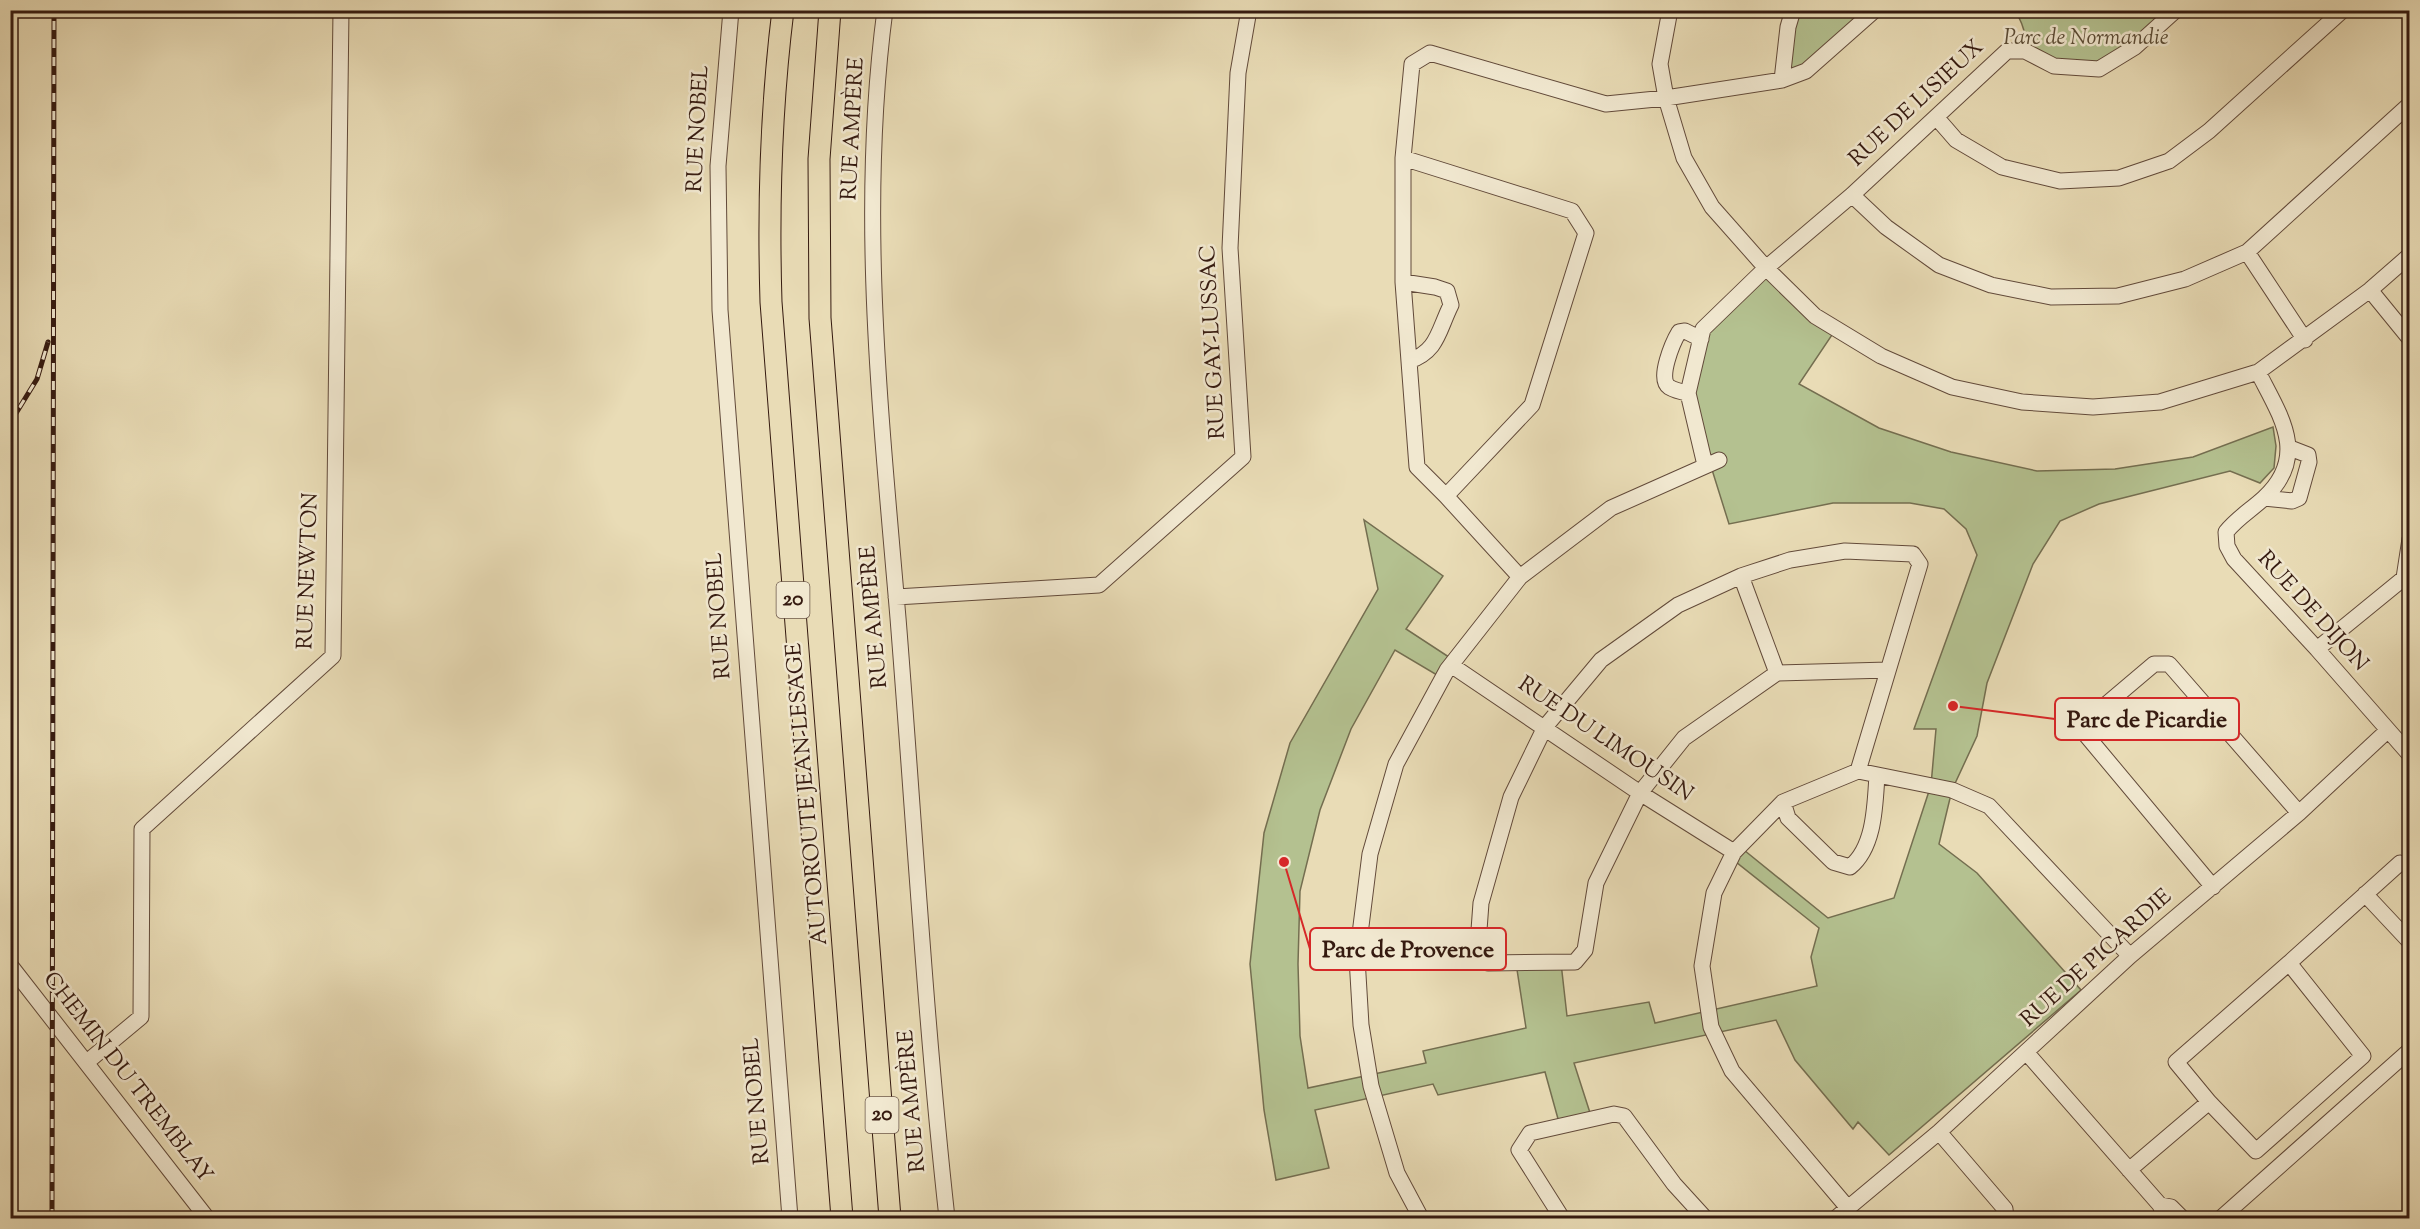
<svg xmlns="http://www.w3.org/2000/svg" width="2420" height="1229" font-family="'Sorts Mill Goudy',serif">
	<style>
		.green { fill: #b4c190; stroke: #746e50; stroke-width: 1.5 }
		.lines { fill: none; stroke-linecap: round; stroke-linejoin: round }
		.minor-casing { stroke: #624a3a; stroke-width: 17 }
		.highway-casing { stroke: #351a10; stroke-width: 23 }
		.minor { stroke: #f1e8d0; stroke-width: 15 }
		.highway { stroke: #e9dcb6; stroke-width: 21 }
		.rail-casing { stroke: #351a10; stroke-width: 5 }
		.rail { stroke: #f1e8d0; stroke-width: 3; stroke-dasharray: 9; stroke-linecap: butt }
		.labels { text-anchor: middle; dominant-baseline: central; stroke-width: 5; stroke-linejoin: round; paint-order: stroke }
		.shield { fill: #f1e8d0; stroke: #6d584a; stroke-width: 1.5 }
		.shield-label { font-size: 21px; font-weight: bold; fill: #351a10 }
		.park-label { font-size: 22px; font-style: italic; fill: #5b4c36; stroke: #f1e8d0 }
		.street-label { font-size: 22px; fill: #351a10; stroke: #f1e8d0 }
		.leader { fill: none; stroke: #d62828; stroke-width: 2 }
		.callout-dot { fill: #d62828; stroke: #f1e8d0; stroke-width: 2 }
		.callout { fill: #f1e8d0; stroke: #d62828; stroke-width: 2 }
		.callout-label { font-size: 24px; text-anchor: middle; font-weight: bold; fill: #351a10 }
	</style>
	<rect width="100%" height="100%" fill="#e9dcb6"/>
	<filter id="stains"><feTurbulence type="fractalNoise" baseFrequency=".00333" numOctaves="4"/><feColorMatrix values="0 0 0 0 .2 0 0 0 0 .09 0 0 0 0 .02 0 0 0 .5 -.17"/></filter>
	<radialGradient id="worn" r=".72"><stop offset=".6" stop-color="#630" stop-opacity="0"/><stop offset="1" stop-color="#630" stop-opacity=".3"/></radialGradient>
	<!-- green -->
	<path class="green" d="M1793,11H1875L1782,80Z
		M2014,11H2176L2099,69L2054,66L2025,51C2028,39 2022,19 2014,11Z
		M1766,268L1836,329L1799,384L1879,428L1951,452L2037,471L2115,469L2193,457L2273,427L2276,446L2274,468L2260,483L2230,471L2099,504L2060,521L2033,564L1987,683L1977,736L1952,790L1939,844L1977,873L2081,990L1889,1155L1858,1122L1853,1129L1795,1060L1776,1020L1574,1063L1592,1119L1560,1126L1545,1072L1438,1095L1433,1084L1315,1110L1329,1168L1276,1180L1264,1110L1250,964L1264,833L1290,743L1378,589L1364,520L1443,576L1406,629L1455,661L1442,678L1395,650L1351,729L1320,810L1300,891L1298,964L1300,1036L1308,1088L1426,1063L1423,1051L1526,1028L1516,963H1561L1567,1016L1649,1002L1655,1023L1817,986L1811,957L1819,928L1731,858L1739,846L1828,918L1894,898L1931,785L1936,729H1914L1977,555L1966,529L1944,509L1910,503H1833L1729,524L1688,393L1703,329Z"/>
	<g class="lines">
		<defs>
			<path id="minor" d="M731,10L718,166L720,310L790,1218
				M885,10C858,213 881,416 898,618C914,818 925,1019 947,1218
				M1670,10L1660,64L1666,98L1684,158L1712,207L1766,268L1815,316L1881,356L1952,387L2022,402L2093,407L2160,402L2258,372L2370,290L2410,255
				M1782,80L1788,27L1793,10
				M1936,117L1956,140L2002,167L2060,181L2119,178L2169,161L2209,131L2343,10
				M1403,158L1572,211L1586,233L1532,405L1446,496
				M1852,195L1886,227L1939,265L1991,285L2051,297L2118,296L2185,279L2247,252L2410,104
				M2247,252L2305,340
				M1403,282L1435,287L1447,291L1451,305C1438,331 1438,351 1409,361
				M2370,290L2410,339
				M2258,372C2281,417 2309,456 2264,498C2251,510 2237,518 2226,532L2227,546L2234,559L2317,649L2410,755
				M1688,393C1682,392 1674,390 1669,387C1657,379 1673,342 1679,332L1685,331L1701,339
				M1705,465L1688,393L1703,329L1766,268L1852,195L2007,51H2025L2054,66L2099,69L2135,47L2176,10
				M2264,498L2292,501L2299,498L2309,462L2308,455L2290,448
				M1741,576L1777,673
				M1520,577L1446,496L1417,467L1403,282V158L1412,64L1430,53L1606,104L1666,98L1782,80L1806,71L1875,10
				M896,597L1099,585L1243,457L1230,248L1238,73L1249,10
				M2317,649L2404,578L2410,539
				M1451,665L1640,793L1734,852
				M1858,771L1920,564L1913,554L1845,551L1790,560L1741,576L1678,605L1601,660L1545,727L1511,797L1481,903L1477,957L1488,963L1575,962L1585,950L1596,883L1640,793L1684,738L1777,673L1888,670
				M1783,802L1788,818L1833,862L1850,867C1875,847 1875,804 1877,775
				M2213,887L2086,735L2089,719L2154,664H2169L2299,813
				M2365,894L2410,942
				M2289,963L2363,1056L2256,1151L2209,1102L2176,1062Z
				M2289,963L2400,863
				M10,965L207,1218
				M2026,1052L2160,1205L2165,1218
				M87,1062L141,1017L142,829L333,656L341,10
				M1939,1132L2005,1209L2006,1218
				M2129,1170L2209,1102
				M2160,1205L2171,1207L2182,1218
				M1848,1208L1732,1071L1711,1027L1702,966L1714,893L1734,852L1783,802L1858,771L1952,790L1989,806L2130,956
				M1421,1218L1397,1173L1371,1086L1361,1025L1357,958L1370,854L1396,764L1447,670L1520,577L1611,508L1719,460
				M1562,1218L1519,1150L1530,1133L1614,1114L1624,1116L1674,1184L1705,1218
				M1836,1218L1939,1132L2130,956L2299,813L2387,731
				M2221,1218L2410,1050"/>
			<path id="highway" d="M783,10C771,107 768,204 771,302L842,1218
				M830,10L819,159L820,318L890,1218"/>
		</defs>
		<!-- minor casing -->
		<use href="#minor" class="minor-casing"/>
		<!-- highway casing -->
		<use href="#highway" class="highway-casing"/>
		<!-- minor -->
		<use href="#minor" class="minor"/>
		<!-- highway -->
		<use href="#highway" class="highway"/>
		<defs>
			<path id="rail" d="M10,423L37,379L48,342
				M52,1218L54,10"/>
		</defs>
		<!-- rail casing -->
		<use href="#rail" class="rail-casing"/>
		<!-- rail -->
		<use href="#rail" class="rail"/>
	</g>
	<g class="labels">
		<!-- shield labels -->
		<g class="shield">
			<rect x="776.5" y="582" width="33" height="36" rx="4.5"/>
			<rect x="865.5" y="1097" width="33" height="36" rx="4.5"/>
		</g>
		<g class="shield-label">
			<text x="793" y="600">20</text>
			<text x="882" y="1115">20</text>
		</g>
		<!-- park labels -->
		<g class="park-label">
			<text x="2086" y="39">Parc de Normandie</text>
		</g>
		<!-- street labels -->
		<g class="street-label">
			<text transform="translate(1917 104) rotate(-43)">RUE DE LISIEUX</text>
			<text transform="translate(699 129) rotate(-87)">RUE NOBEL</text>
			<text transform="translate(854 129) rotate(-87)">RUE AMPÈRE</text>
			<text transform="translate(1214 342) rotate(-93)">RUE GAY-LUSSAC</text>
			<text transform="translate(309 571) rotate(-88)">RUE NEWTON</text>
			<text transform="translate(2312 612) rotate(48)">RUE DE DIJON</text>
			<text transform="translate(720 616) rotate(-94)">RUE NOBEL</text>
			<text transform="translate(875 617) rotate(-95)">RUE AMPÈRE</text>
			<text transform="translate(1605 740) rotate(34)">RUE DU LIMOUSIN</text>
			<text transform="translate(808 794) rotate(-95)">AUTOROUTE JEAN-LESAGE</text>
			<text transform="translate(2097 959) rotate(-42)">RUE DE PICARDIE</text>
			<text transform="translate(127 1078) rotate(52)">CHEMIN DU TREMBLAY</text>
			<text transform="translate(758 1101) rotate(-95)">RUE NOBEL</text>
			<text transform="translate(913 1101) rotate(-95)">RUE AMPÈRE</text>
		</g>
	</g>
	<!-- callouts -->
	<path class="leader" d="M1953 706L2055 719M1284 862L1310 949"/>
	<g class="callout-dot">
		<circle cx="1953" cy="706" r="6"/>
		<circle cx="1284" cy="862" r="6"/>
	</g>
	<g class="callout">
		<rect x="2055" y="698" width="184" height="42" rx="6"/>
		<rect x="1310" y="928" width="196" height="42" rx="6"/>
	</g>
	<g class="callout-label">
		<text x="2147" y="727">Parc de Picardie</text>
		<text x="1408" y="957">Parc de Provence</text>
	</g>
	<!-- margin -->
	<rect width="2420" height="1229" fill="none" stroke="#e9dcb6" stroke-width="36"/>
	<rect x="12" y="12" width="2396" height="1205" fill="none" stroke="#351a10" stroke-width="3"/>
	<rect x="18" y="18" width="2384" height="1193" fill="none" stroke="#351a10" stroke-width="1.5"/>
	<rect width="100%" height="100%" filter="url(#stains)"/>
	<rect width="100%" height="100%" fill="url(#worn)"/>
</svg>
